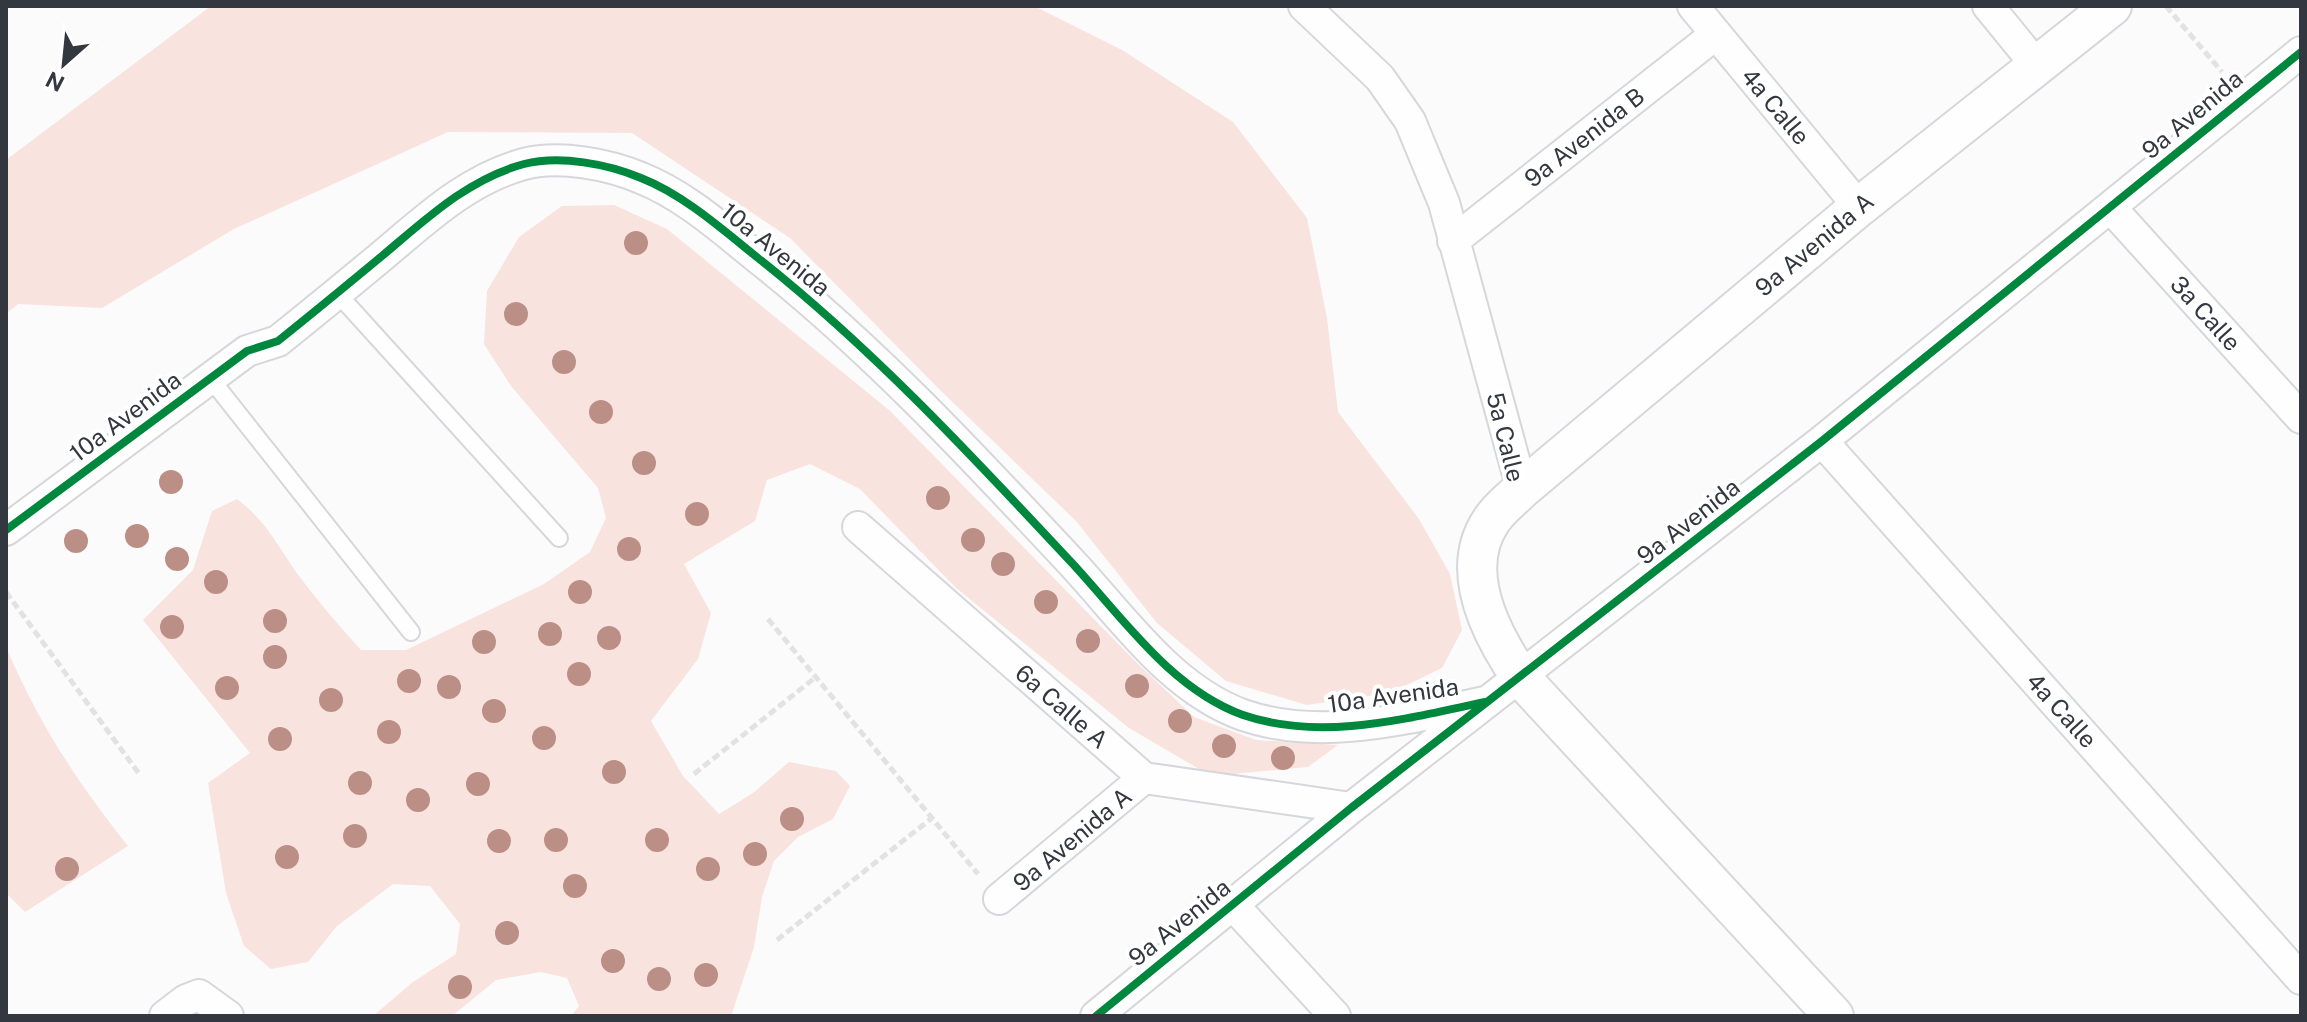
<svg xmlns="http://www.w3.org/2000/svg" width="2307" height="1022" font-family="'Public Sans',sans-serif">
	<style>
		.green { fill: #f9e3de }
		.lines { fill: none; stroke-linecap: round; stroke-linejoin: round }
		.service-casing { stroke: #d5d7db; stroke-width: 20 }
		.minor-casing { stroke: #d5d7db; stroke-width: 34 }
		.tertiary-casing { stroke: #d5d7db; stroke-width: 42 }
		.path { stroke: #e2e2e2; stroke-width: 5; stroke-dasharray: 8 4; stroke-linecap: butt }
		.service { stroke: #fefefe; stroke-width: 16 }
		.minor { stroke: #fefefe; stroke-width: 30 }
		.tertiary { stroke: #fefefe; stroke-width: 38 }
		.cycleway-casing { stroke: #fff; stroke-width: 13 }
		.cycleway { stroke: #00873e; stroke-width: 8 }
		.tree { fill: #bc8f86 }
		.labels { text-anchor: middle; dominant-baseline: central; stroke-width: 8; stroke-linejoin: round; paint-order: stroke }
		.street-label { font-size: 24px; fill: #33373f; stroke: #fff }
	</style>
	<rect width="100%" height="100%" fill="#fbfbfb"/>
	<!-- green -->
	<path class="green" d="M211,6H1034L1122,50L1233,122L1307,218L1327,318L1338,412L1419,519L1450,574L1462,630L1442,668L1390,693L1307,705L1226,681L1157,623L1076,521L939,389L790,238L632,133L448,132L234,229L102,308L18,304L6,314V160Z
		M614,205L667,229L889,410L1137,663L1194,717L1256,740L1338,745L1308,767L1211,776L1129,728L956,588L860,489L810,464L767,480L755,521L684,564L711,613L698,659L651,721L683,776L719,814L753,793L789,762L836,771L850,786L833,819L798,837L774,861L762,897L754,947L731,1016H571L579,1006L567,978L541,972L496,980L452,1016H373L413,982L456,954L460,924L430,886L393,884L337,926L308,962L271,969L244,946L226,893L208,783L250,753L143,620L193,570L212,511L237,499C265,520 277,544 296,572C316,599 338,625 361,650H406L544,584L590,552L606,518L598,488L511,386L484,344L487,291L519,237L562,206Z
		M7,649C39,724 77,782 128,846L25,912L6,893Z"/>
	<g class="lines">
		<defs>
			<path id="service" d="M337,293L559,538
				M210,378L411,632"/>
			<path id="minor" d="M1304,6L1380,78L1410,121L1444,203L1522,489
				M1693,6L1859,207
				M1988,6L2037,66
				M2111,208L2301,418
				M1453,241L1716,34
				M1822,441L2301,979
				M858,527L1144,778L1351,808
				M6,530L247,351L278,341C313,313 347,285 382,256C426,219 468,179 524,164C560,155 608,164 641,178C684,195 722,229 758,258C873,349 972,456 1072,563C1123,618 1171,689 1243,715C1321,742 1408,718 1485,702
				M999,899L1144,778
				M1233,905L1335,1016
				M165,1016L186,1000L199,995L228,1016
				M1096,1016L1351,808L1822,441L2301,52"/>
			<path id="tertiary" d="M1834,1016L1522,679C1492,636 1457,572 1491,521C1499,508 1512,499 1522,489L1859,207L2112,6"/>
		</defs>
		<!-- service casing -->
		<use href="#service" class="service-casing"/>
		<!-- minor casing -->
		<use href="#minor" class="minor-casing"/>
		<!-- tertiary casing -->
		<use href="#tertiary" class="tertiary-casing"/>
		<!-- path -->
		<path class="path" d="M2166,6L2222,72
			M6,592L140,775
			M768,619L978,874
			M694,774L816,677
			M777,940L932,818"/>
		<!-- service -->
		<use href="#service" class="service"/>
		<!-- minor -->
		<use href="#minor" class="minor"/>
		<!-- tertiary -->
		<use href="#tertiary" class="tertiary"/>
		<defs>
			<path id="cycleway" d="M6,530L247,351L278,341C313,313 347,285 382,256C426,219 468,179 524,164C560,155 608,164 641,178C684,195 722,229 758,258C873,349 972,456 1072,563C1123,618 1171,689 1243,715C1321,742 1408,718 1485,702
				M1096,1016L1351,808L1822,441L2301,52"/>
		</defs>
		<!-- cycleway casing -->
		<use href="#cycleway" class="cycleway-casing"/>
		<!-- cycleway -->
		<use href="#cycleway" class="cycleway"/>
	</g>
	<!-- trees -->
	<g class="tree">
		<circle cx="636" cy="243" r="12"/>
		<circle cx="516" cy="314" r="12"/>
		<circle cx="564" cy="362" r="12"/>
		<circle cx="601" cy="412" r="12"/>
		<circle cx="644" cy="463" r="12"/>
		<circle cx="171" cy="482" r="12"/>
		<circle cx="938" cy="498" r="12"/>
		<circle cx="697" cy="514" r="12"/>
		<circle cx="137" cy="536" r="12"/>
		<circle cx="973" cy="540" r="12"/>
		<circle cx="76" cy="541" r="12"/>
		<circle cx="629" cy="549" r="12"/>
		<circle cx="177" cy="559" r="12"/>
		<circle cx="1003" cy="564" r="12"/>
		<circle cx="216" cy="582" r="12"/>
		<circle cx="580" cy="592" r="12"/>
		<circle cx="1046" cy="602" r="12"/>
		<circle cx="275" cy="621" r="12"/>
		<circle cx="172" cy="627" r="12"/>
		<circle cx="550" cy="634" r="12"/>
		<circle cx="609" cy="638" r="12"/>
		<circle cx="1088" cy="641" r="12"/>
		<circle cx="484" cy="642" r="12"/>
		<circle cx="275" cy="657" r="12"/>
		<circle cx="579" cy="674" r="12"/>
		<circle cx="409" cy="681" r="12"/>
		<circle cx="1137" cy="686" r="12"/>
		<circle cx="449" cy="687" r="12"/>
		<circle cx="227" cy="688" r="12"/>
		<circle cx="331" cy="700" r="12"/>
		<circle cx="494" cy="711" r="12"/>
		<circle cx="1180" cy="721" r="12"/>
		<circle cx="389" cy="732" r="12"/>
		<circle cx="544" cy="738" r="12"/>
		<circle cx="280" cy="739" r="12"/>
		<circle cx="1224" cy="746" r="12"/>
		<circle cx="1283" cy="758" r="12"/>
		<circle cx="614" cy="772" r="12"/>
		<circle cx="360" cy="783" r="12"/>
		<circle cx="478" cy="784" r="12"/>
		<circle cx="418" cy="800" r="12"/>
		<circle cx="792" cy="819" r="12"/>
		<circle cx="355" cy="836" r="12"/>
		<circle cx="556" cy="840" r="12"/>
		<circle cx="657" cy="840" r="12"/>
		<circle cx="499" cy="841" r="12"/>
		<circle cx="755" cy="854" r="12"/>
		<circle cx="287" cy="857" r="12"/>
		<circle cx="67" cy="869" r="12"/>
		<circle cx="708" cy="869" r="12"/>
		<circle cx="575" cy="886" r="12"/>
		<circle cx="507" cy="933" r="12"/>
		<circle cx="613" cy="961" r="12"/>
		<circle cx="706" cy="975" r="12"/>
		<circle cx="659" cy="979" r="12"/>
		<circle cx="460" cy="987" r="12"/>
	</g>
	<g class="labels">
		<!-- street labels -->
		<g class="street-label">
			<text transform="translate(1776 106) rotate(50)">4a Calle</text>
			<text transform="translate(2192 114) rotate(-40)">9a Avenida</text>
			<text transform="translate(1584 137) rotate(-38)">9a Avenida B</text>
			<text transform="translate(1814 244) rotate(-40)">9a Avenida A</text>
			<text transform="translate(776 249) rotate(39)">10a Avenida</text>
			<text transform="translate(2206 313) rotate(48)">3a Calle</text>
			<text transform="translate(125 416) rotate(-37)">10a Avenida</text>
			<text transform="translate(1506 437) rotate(76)">5a Calle</text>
			<text transform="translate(1688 521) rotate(-38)">9a Avenida</text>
			<text transform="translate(1393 695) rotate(-8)">10a Avenida</text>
			<text transform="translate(1062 706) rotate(41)">6a Calle A</text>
			<text transform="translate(2062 710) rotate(48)">4a Calle</text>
			<text transform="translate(1072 839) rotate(-40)">9a Avenida A</text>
			<text transform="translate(1179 922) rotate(-39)">9a Avenida</text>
		</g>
	</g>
	<!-- border -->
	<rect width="2307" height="1022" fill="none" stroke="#33373f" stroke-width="16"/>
	<!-- north arrow -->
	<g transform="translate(64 64) rotate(207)" stroke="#ffffff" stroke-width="6" paint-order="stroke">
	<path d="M0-6L14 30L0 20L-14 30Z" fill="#33373f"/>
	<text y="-12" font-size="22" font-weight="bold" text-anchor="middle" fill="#33373f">N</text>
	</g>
</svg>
